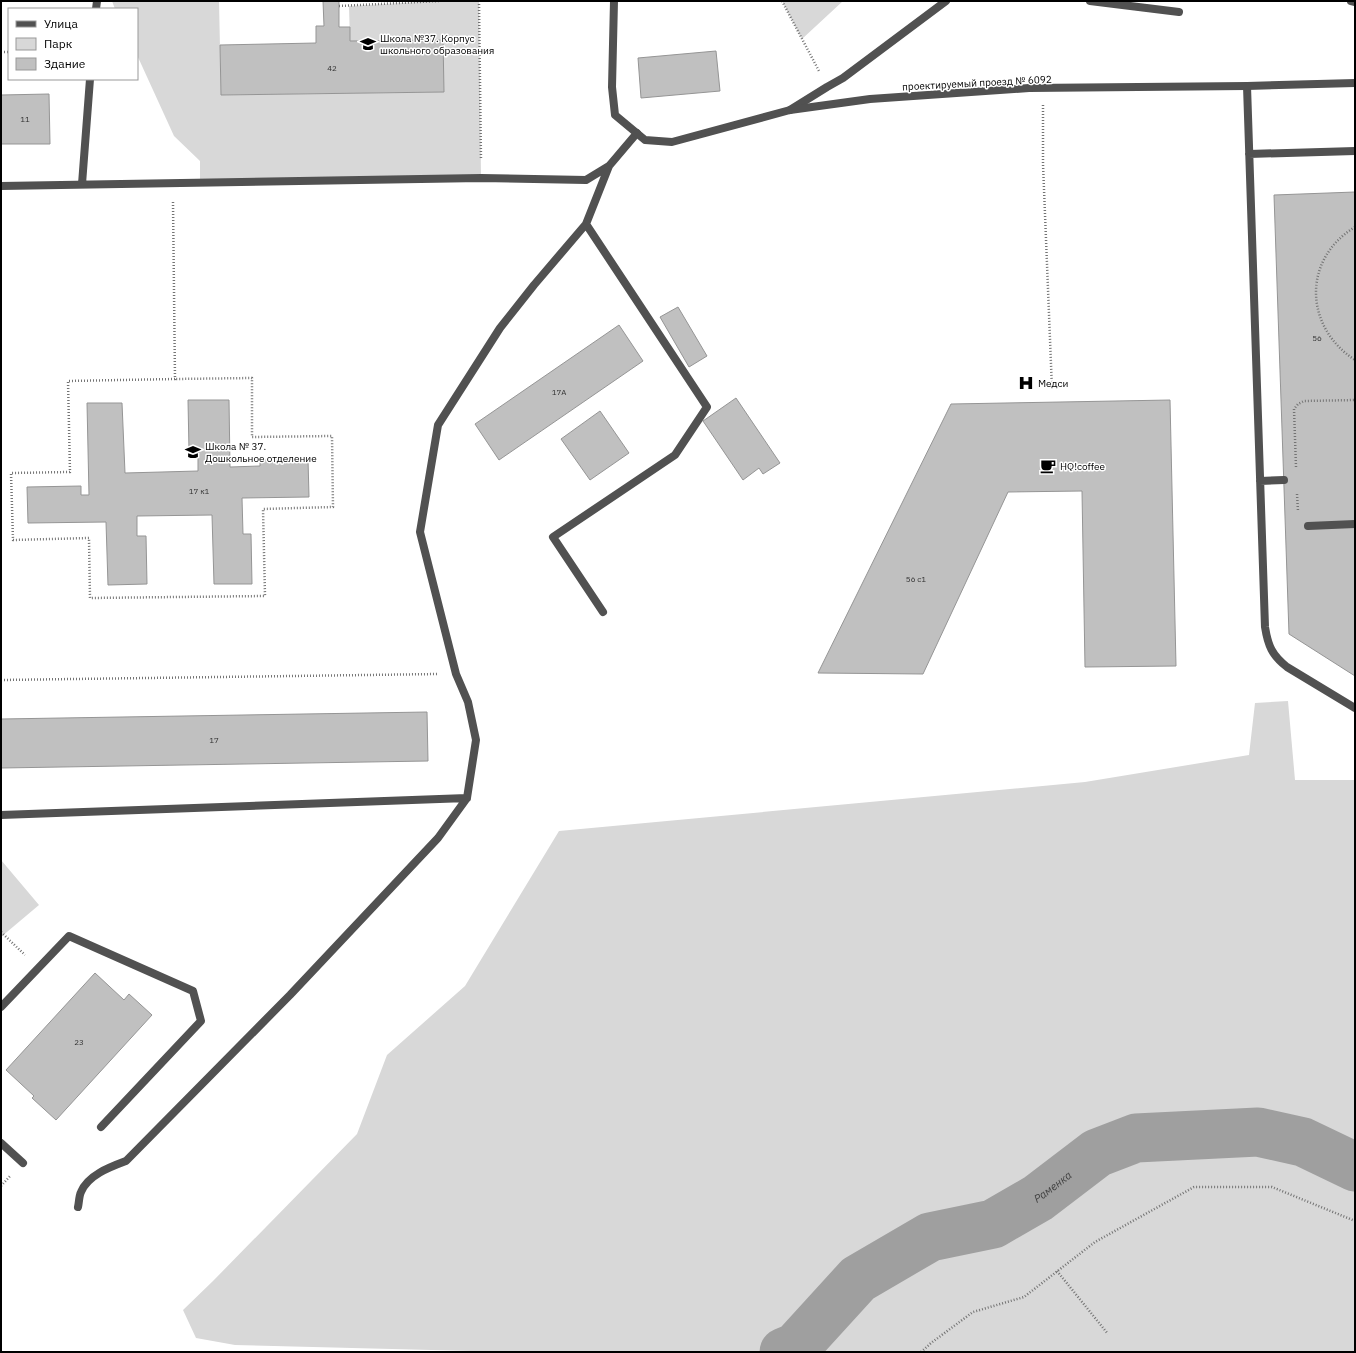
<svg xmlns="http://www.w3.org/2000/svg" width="1356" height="1353" font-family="'IBM Plex Sans',sans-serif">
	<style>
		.green { fill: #d8d8d8 }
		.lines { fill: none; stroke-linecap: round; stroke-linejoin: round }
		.river { stroke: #9f9f9f; stroke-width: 49 }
		.building { fill: #c0c0c0; stroke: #959595 }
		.path { stroke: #737373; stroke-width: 2.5; stroke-dasharray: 1 2; stroke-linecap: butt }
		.service { stroke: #515151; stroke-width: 8 }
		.minor { stroke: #515151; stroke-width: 8 }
		.labels { text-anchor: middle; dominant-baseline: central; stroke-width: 3; stroke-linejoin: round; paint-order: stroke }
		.number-label { font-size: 8px; fill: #303030 }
		.poi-label { font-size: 10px; fill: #000; stroke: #fff; text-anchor: start }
		.street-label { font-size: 10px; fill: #000; stroke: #fff }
		.water-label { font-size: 11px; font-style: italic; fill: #404040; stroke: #fff }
	</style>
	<rect width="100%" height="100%" fill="#fff"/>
	<!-- green -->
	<path class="green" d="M112,1H219L221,95L443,92V40L350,41L349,6L439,1H479L481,178L200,182V161L174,136L137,55V9H115Z
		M782,1H843L802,39Z
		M1288,701L1295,780H1355V1352H512L235,1345L196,1338L183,1310L213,1281L357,1134L387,1055L465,986L559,831L1085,782L1249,755L1255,703Z
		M1,860L39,905L1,937Z"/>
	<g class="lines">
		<!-- river -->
		<path class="river" id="s1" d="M784,1352L796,1347L858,1279L930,1237L993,1224L1038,1198L1097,1153L1136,1138L1258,1132L1303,1142L1355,1167"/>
	</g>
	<!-- building -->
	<path class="building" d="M323,1H339V27H350V41L443,40L444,92L221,95L220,45L316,43V26H324Z
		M716,51L720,91L641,98L638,58Z
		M49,94L50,144H1V95Z
		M1355,192V676L1289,634L1274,195Z
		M678,307L707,356L689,367L660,317Z
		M619,325L643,361L499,460L475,424Z
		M736,398L780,463L763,474L759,468L743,480L703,421Z
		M188,400H229L230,467L260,466V460L308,459L309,497L242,498L243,534H251L252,584H214L212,515L137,516V536H146L147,584L108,585L106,522L28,523L27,487L81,486V495H89L87,403H122L125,473L198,471V451H189Z
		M1170,400L1176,666L1085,667L1082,491L1008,492L923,674L818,673L951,404Z
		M600,411L629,453L590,480L561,439Z
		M427,712L428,761L1,768V719Z
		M95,973L124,1000L129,994L152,1015L56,1120L32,1098L34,1096L6,1070Z"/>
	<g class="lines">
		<!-- path -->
		<path class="path" d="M479,1L481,160
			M782,1L819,71
			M339,6L439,1
			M1,52H9
			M1043,105V164L1052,389
			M173,202L175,379L68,381L70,472L11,473L13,540L89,538L90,598L265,596L263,509L333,507L332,436L252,437V378L175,379
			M1355,227C1302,259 1304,327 1355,360
			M1296,467L1294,409L1298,404L1304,401L1355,400
			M1297,494L1298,511
			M1,680L438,674
			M1,932L25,955
			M1,1186L11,1175
			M1057,1271L1108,1334
			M921,1352L931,1343L973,1312L1024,1297L1095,1242L1194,1187H1272L1355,1221"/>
		<!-- service -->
		<path class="service" d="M1090,1L1179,12
			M1351,1L1355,2
			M96,9L97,1
			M1247,86L1265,627C1268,646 1272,655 1287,667L1355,708
			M790,110L827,87L843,78L946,1
			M1249,154L1355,151
			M82,184L90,79
			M1,186L481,178L586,180L609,166L637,133
			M586,224L707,407L675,455L553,537L603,612
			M1260,481L1284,480
			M1308,526L1355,524
			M1,815L467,798
			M1,1007L69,936L193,991L201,1021L101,1127
			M1,1143L23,1163
			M78,1207C79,1203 79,1196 81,1192C88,1175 110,1167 126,1161L290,995L438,838L467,798L476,740L468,702L456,674L420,532L438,425L500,328L534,285L586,224L609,166"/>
		<!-- minor -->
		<path class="minor" d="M614,1L612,87L615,115L645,140L672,142L790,110L870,99L1029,88L1247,86L1355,83"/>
	</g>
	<!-- icons -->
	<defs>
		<symbol id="school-bare" viewBox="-9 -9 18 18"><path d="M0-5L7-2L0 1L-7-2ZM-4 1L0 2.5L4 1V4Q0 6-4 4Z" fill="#000" stroke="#fff" stroke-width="2.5" paint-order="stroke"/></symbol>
		<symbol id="hospital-bare" viewBox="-9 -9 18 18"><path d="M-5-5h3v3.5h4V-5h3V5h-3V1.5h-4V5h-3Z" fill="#000" stroke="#fff" stroke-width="2.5" paint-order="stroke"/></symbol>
		<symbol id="cafe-bare" viewBox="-9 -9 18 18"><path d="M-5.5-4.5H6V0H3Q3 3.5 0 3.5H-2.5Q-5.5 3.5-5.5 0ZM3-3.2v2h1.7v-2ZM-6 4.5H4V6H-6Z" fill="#000" stroke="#fff" stroke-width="2.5" paint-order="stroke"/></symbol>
	</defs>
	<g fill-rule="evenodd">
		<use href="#school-bare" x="357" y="33" width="22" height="22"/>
		<use href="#hospital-bare" x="1015" y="372" width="22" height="22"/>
		<use href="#school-bare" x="182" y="441" width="22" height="22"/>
		<use href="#cafe-bare" x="1037" y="455" width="22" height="22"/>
	</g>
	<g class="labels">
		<!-- number labels -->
		<g class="number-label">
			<text x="332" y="68">42</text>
			<text x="25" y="119">11</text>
			<text x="1317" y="338">56</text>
			<text x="559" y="392">17А</text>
			<text x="199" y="491">17 к1</text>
			<text x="916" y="579">56 с1</text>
			<text x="214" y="740">17</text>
			<text x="79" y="1042">23</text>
		</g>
		<!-- poi labels -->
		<g class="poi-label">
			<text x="380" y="38">Школа №37. Корпус<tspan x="380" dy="12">школьного образования</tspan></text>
			<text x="1038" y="383">Медси</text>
			<text x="205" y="446">Школа № 37.<tspan x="205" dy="12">Дошкольное отделение</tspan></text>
			<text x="1060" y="466">HQ!coffee</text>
		</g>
		<!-- street labels -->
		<g class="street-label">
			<text transform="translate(977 83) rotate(-3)">проектируемый проезд № 6092</text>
		</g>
		<!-- water labels -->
		<g class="water-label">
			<text stroke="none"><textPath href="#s1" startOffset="323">Раменка</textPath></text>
		</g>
	</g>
	<!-- border -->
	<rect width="1356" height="1353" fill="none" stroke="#000000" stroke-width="4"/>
	<!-- legend -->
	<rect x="8" y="8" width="130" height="72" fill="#ffffff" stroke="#999999"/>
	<rect x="16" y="21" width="20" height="6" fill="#515151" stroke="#999999"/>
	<text x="44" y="28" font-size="12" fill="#000000">Улица</text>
	<rect x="16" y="38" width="20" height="12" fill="#d8d8d8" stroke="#999999"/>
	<text x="44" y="48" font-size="12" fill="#000000">Парк</text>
	<rect x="16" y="58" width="20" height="12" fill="#c0c0c0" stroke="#999999"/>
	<text x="44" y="68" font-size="12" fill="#000000">Здание</text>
</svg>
